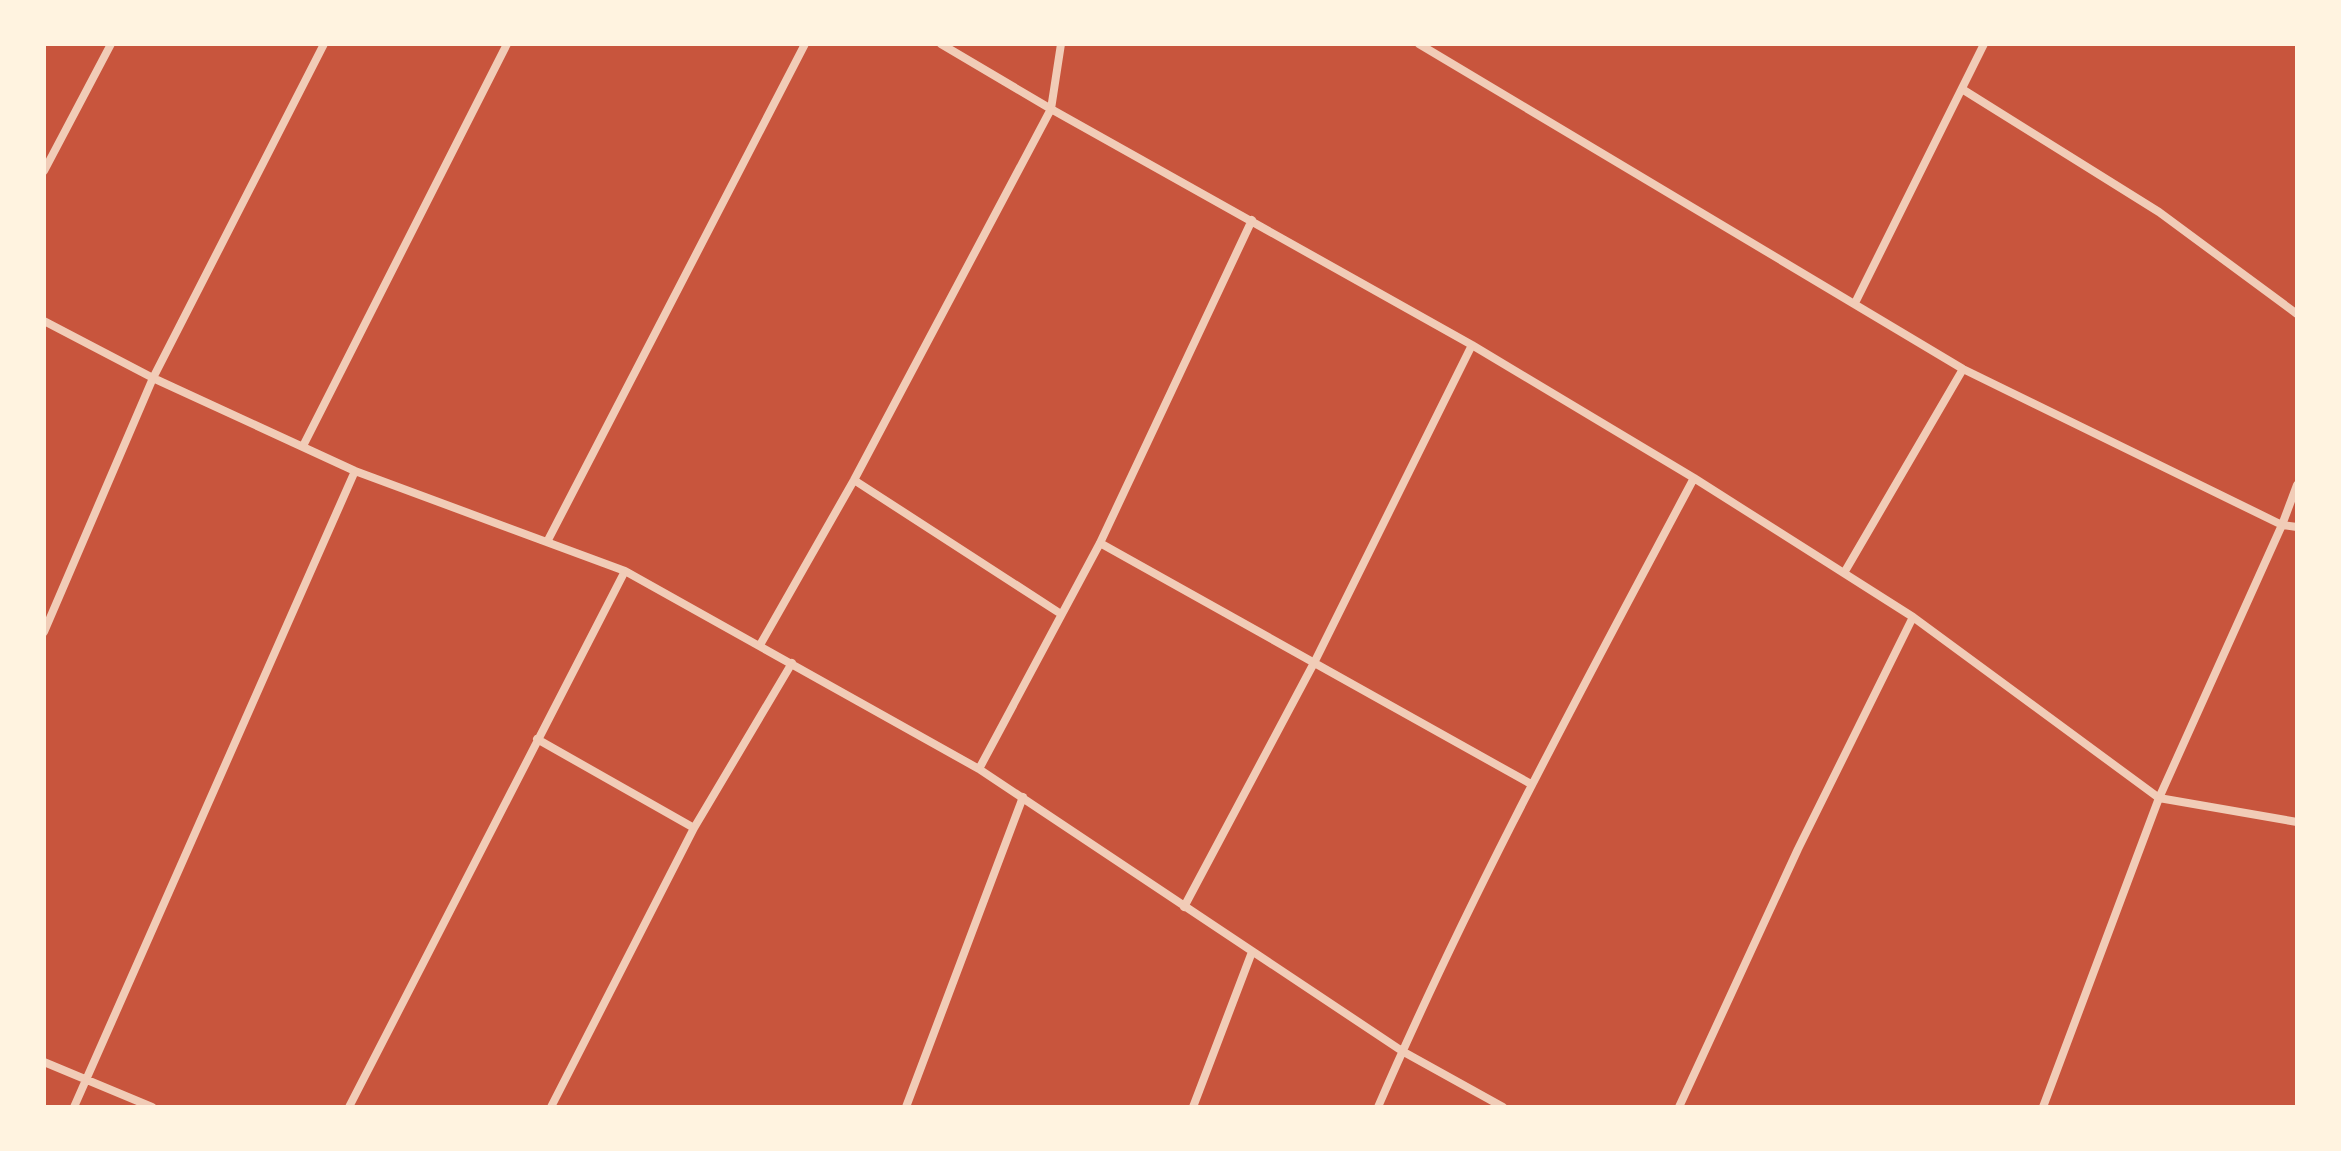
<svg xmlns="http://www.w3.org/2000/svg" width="2341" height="1151" font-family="'Archivo Narrow',sans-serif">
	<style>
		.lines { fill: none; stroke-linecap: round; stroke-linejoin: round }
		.minor { stroke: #f1ccb7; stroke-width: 8 }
	</style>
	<rect width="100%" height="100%" fill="#c8553d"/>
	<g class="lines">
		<!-- minor -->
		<path class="minor" d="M941,44L1051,109L1472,345L1694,478L1913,617L2159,798L2297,822
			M1419,44L1963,369L2282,525L2297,527
			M1962,89L2159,212L2297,314
			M44,171L111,44
			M1855,303L1984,44
			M44,321L153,378L355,471L625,571L979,769L1402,1051L1503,1107
			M303,446L507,44
			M854,480L1061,614
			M547,542L805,44
			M1100,543L1531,784
			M1844,573L1963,369
			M44,632L153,378L324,44
			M760,645L854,480L1051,109L1061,44
			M537,739L694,828
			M979,769L1100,543L1252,220
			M1184,907L1315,661L1472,345
			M44,1062L152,1107
			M74,1107L355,471
			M349,1107L625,571
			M551,1107L694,828L792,663
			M906,1107L1023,797
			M1193,1107L1252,952
			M1378,1107C1471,892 1584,685 1694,478
			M1679,1107L1798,849L1913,617
			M2043,1107L2159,798L2282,525L2297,485"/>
	</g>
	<!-- border -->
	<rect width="2341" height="1151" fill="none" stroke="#fff3e0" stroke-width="92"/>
</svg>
